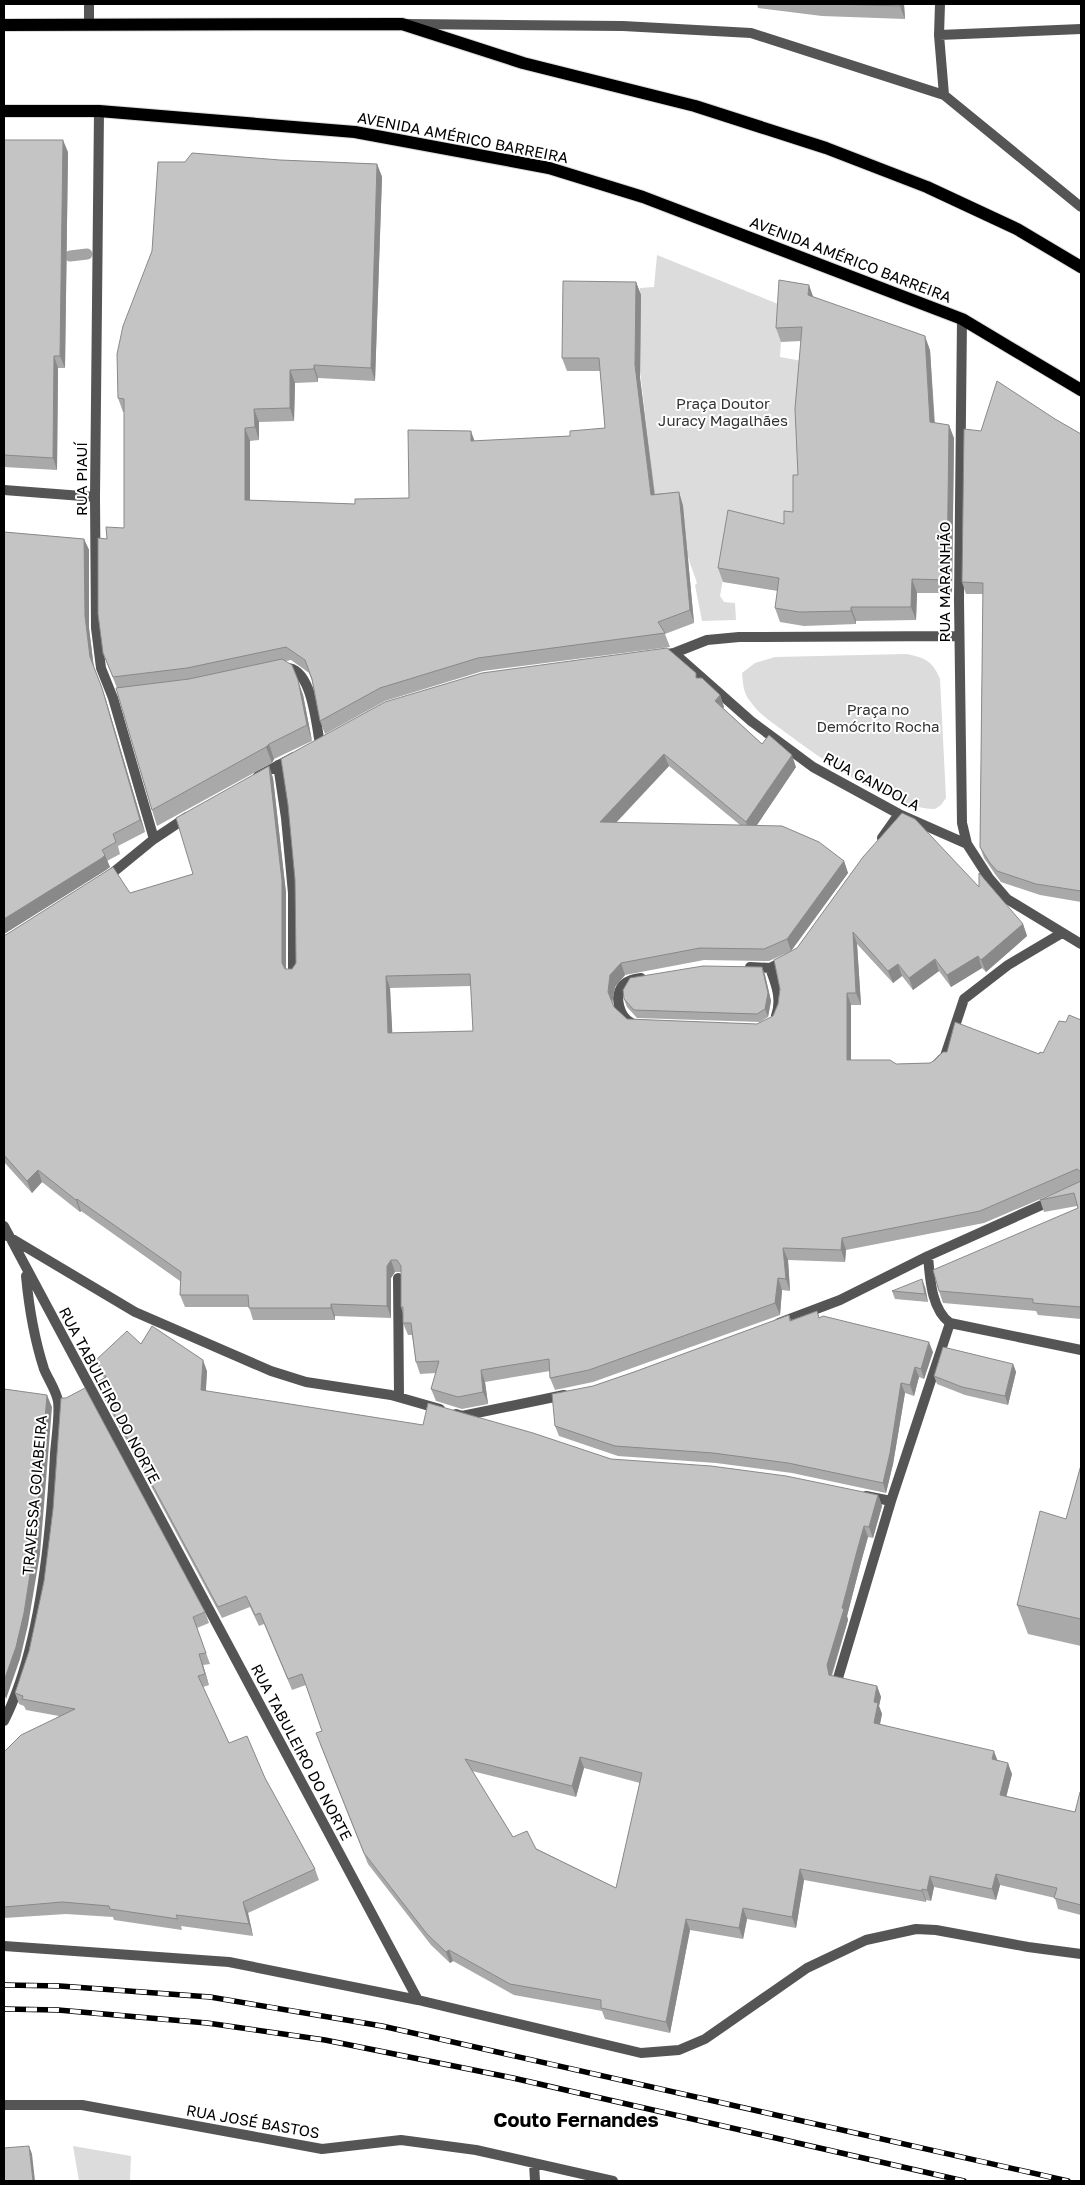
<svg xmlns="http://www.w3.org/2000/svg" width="1085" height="2185" font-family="'Golos Text',sans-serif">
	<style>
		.green { fill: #dcdcdc }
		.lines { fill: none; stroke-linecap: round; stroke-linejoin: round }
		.stream { stroke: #a3a3a3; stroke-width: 11 }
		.primary-casing { stroke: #dbdbdb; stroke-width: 14 }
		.street { stroke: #555; stroke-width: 10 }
		.primary { stroke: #000; stroke-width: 12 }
		.rail-casing { stroke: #000; stroke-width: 5.5 }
		.rail { stroke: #fff; stroke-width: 4; stroke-dasharray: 11; stroke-linecap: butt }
		.wall { fill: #a9a9a9; fill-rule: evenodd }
		.shaded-wall { fill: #898989 }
		.building { fill: #c4c4c4; stroke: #898989; fill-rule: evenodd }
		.labels { text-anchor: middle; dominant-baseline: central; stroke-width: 4; stroke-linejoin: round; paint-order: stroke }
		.street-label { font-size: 15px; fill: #000; stroke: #fff }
		.park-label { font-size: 15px; fill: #333; stroke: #fff }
		.district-label { font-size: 20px; font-weight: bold; fill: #000; stroke: #fff }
	</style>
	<rect width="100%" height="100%" fill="#fff"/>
	<!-- green -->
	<path class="green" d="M657,255L783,306L780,357L813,363L798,525L733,524L720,596L724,602L735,603L736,620L702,621L695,585L697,583L685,549L656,508L640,371V288L654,287Z
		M906,654C924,657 933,661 940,679L946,798L941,805L935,809C891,809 815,755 781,729C770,721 758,713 750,701C743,693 743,683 742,673L755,663L775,657Z
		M73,2146L131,2156L130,2181H79Z"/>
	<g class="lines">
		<!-- stream -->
		<path class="stream" d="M70,256L87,254"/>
		<defs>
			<path id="primary" d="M4,25L402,24L523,63L695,106L826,148L927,187L1017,229L1081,267
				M4,111H99L355,132L549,168L643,197L962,319L1081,390"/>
		</defs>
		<!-- primary casing -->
		<use href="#primary" class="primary-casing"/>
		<!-- street -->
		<path class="street" d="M89,4V24
			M940,4L939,35L944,95
			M408,24L623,26L751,33L944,95L1081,207
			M939,35L1081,29
			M99,111L95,497L96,628L101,668L113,698L154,839
			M962,319L959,600L962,823L967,844
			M4,490L95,497
			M674,653L751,721L813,767L899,814L967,844L989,878L1007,899L1081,944
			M660,655L674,653L707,640L739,637L959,636
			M283,668C312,664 316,724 320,744
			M278,765L286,818L293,893V975
			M258,776L294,757
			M882,838L899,814
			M105,879L154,839L187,817
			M750,967L770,968L786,960
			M770,968C776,984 782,999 776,1016
			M632,1023C620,1018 613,996 623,985C628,980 634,979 641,978
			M938,1063L945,1056L964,999L1008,965L1062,933
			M4,1226L418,2000
			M4,1234L135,1312L271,1371L306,1382L391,1395L440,1409
			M928,1256C930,1278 931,1309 950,1323L1081,1350
			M398,1278L399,1397
			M779,1323L840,1300L928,1256L1053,1200
			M456,1414L462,1416L564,1395
			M866,1496L891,1501
			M838,1678L891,1501L950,1323
			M4,1721C40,1650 51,1534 55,1454C56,1439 60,1415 58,1401C56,1390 48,1379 44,1369C34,1338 29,1308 26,1276
			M4,1946L229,1962L418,2000L641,2053L679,2050L705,2039L807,1968L866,1940L916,1929L936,1930L1028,1947L1081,1954
			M4,2105H82L322,2149L401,2140L476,2150L613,2181
			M534,2163L535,2181"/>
		<!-- primary -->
		<use href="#primary" class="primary"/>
		<defs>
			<path id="rail" d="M4,1985L60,1986L210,1997L382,2026L1068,2181
				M4,2009L58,2010L207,2023L325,2040L513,2078L964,2181"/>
		</defs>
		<!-- rail casing -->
		<use href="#rail" class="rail-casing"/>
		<!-- rail -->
		<use href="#rail" class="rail"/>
	</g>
	<!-- wall -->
	<path class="wall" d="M757,4H904L905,19L822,16L758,8Z
		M4,140L68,152L65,368H58L57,470L4,467Z
		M280,160L377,164L382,177L375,381L318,378V382L295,383L294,421L259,422V440L250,441V500L355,504L409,498L474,441L570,436L605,428L600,371H567L562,358L636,282L641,295L640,378L655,494L679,492L683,506L694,623L665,634L670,647L483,671L385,701L325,734L320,721L312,681L309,673L291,660L286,661L303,695L312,741L274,759L272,763L157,826L152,810L117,688L103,653L107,539L124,528V412H123L118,398L152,251L185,162Z
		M813,297L930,350L935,423L954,438L952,593H917L916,620L856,621V624L804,626L780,622L775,608L778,591L723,582L718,568L784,524L793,512L798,475L801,341L781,342L776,328Z
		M981,431L1081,434V902L1040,895L1001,882L995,874L984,858L980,847L983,594H966L962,582Z
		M4,532L84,539L89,550V628L94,668L106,700L145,832L118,846L120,854L107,861L110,867L106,870L4,934Z
		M698,678L720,695L724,707L723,708L762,744L796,767L756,826L844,861L848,873L791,951L769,961L704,960L625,975L615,987L612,1003L614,1007L627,1019L757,1024L773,1016L778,1004L780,989L774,960L979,887L1023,924L1027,936L986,972L982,968L951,987L939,971L913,990L902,976L893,983L857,944L861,1005H851V1060L896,1064L930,1063L1039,1054L1043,1053L1066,1022L1081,1020V1319L1038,1315L1036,1311L943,1303L939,1291L1078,1208L1077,1206L1044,1212L1040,1200L1064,1189L984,1223L846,1250L845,1262L788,1260L790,1291L782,1290L780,1315L593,1382L555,1390L550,1378V1371L485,1382L488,1404L462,1409L436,1401L431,1389L436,1373L420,1374L416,1362L412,1335H408L403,1323V1314L401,1307V1272H395L391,1278V1318L335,1316V1320H253L249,1307H185L180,1295V1281L81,1211L80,1212L42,1182L32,1193L4,1162V936L130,893L193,874L269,766L273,778L286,893V969H292ZM669,766L740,825L616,823ZM471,986L473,1031L392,1033L390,988Z
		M762,967L765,975L771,1001L768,1017L760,1022L637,1018L627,1007L624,999Z
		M925,1287L928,1302L895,1299L892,1291Z
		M817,1311L819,1318L933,1352L924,1379L919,1377L914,1396L905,1393L893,1464L886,1493L792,1473L716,1463L618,1456L559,1436L555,1426L593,1386L634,1372L789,1315L791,1320Z
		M141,1344L207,1371L206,1391L611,1459L878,1495L882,1506L873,1538L868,1537L861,1562L847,1616L848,1620L832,1676L877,1686L881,1697L879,1706L882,1714L880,1724L998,1760L1012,1774L1006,1796L1075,1812L1081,1793V1915L1058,1909L1055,1898L1000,1885L996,1900L934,1887L931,1901L926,1900V1902L804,1880L796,1928L747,1919L743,1939L690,1930L670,2033L605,2019L602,2011L514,1995L453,1961L450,1963L431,1945L368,1864L320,1744L322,1731L306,1685L292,1690L264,1624L259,1626L250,1607L222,1618L101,1393L97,1382L104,1378L100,1371L96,1360ZM584,1768L640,1783L616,1888L513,1837L472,1771L576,1797Z
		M1013,1364L1016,1372L1008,1405L965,1395L937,1384L934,1376Z
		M1081,1465V1646L1028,1634L1017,1605L1066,1519Z
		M205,1612L209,1623L197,1628L210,1664L203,1665L209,1685L203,1687L229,1743L265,1778L315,1869L319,1880L248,1913L253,1936L181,1926L182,1930L114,1920L113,1917L66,1914L4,1918V1752L59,1716L26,1710L24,1706L19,1704L15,1693Z"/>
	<!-- shaded-wall -->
	<path class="shaded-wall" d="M900,4H904L905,19L900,6Z
		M63,140L68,152L65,368L60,356Z
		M377,164L382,177L375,381L371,368Z
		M636,282L641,295L640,378L656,508L651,495L635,365Z
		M809,285L814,299L808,295Z
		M925,336L930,350L935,436L930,422Z
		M54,356L58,368L57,470L53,458Z
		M314,365L318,378V382L314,369Z
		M290,370L295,383L294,421L290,408Z
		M254,409L259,422V440L255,427Z
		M949,425L954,438L952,593L947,580Z
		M245,428L250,441V513L245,500Z
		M471,431L476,445L471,441Z
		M679,492L683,506L694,623L690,610Z
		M84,539L89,550V628L94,669L90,657L85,616Z
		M912,579L917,593L916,620L911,607Z
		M851,607L856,621V624L851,611Z
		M298,680L303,695L312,741L307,725Z
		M102,688L106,700L145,832L140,820Z
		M720,695L724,707L719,713L715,701Z
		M269,744L274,759L272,763L266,747Z
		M664,754L669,766L605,834L600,822Z
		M792,755L796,767L751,834L746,822Z
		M269,766L273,778L286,893V975L282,963Z
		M105,855L110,867L106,870L4,934V919Z
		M844,861L848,873L791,951L787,939Z
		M1023,924L1027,936L986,972L981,960Z
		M853,932L857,944L861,1005L856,993Z
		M978,956L982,968L951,987L947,975Z
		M935,959L939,971L913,990L909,978Z
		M621,963L625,975L615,987L612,1004L608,992L610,975Z
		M898,964L902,976L893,983L888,971Z
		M762,967L765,975L771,1001L768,1017L765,1009Z
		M386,976L390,988L393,1045L388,1033Z
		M847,993L851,1005V1072L847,1060Z
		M38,1170L42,1182L32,1193L27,1181Z
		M77,1199L81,1211L80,1212L76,1200Z
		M842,1238L846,1250L845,1262L841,1250Z
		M783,1248L788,1260L790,1291L786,1279Z
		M391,1260L395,1272L391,1278V1318L387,1306V1266Z
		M778,1278L782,1290L780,1315L775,1303Z
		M922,1279L925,1287L928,1302L925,1294Z
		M331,1304L335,1316V1320L331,1308Z
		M929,1342L933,1352L924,1379L921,1369Z
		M203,1360L207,1371L205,1401L201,1390Z
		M1013,1364L1016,1372L1008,1405L1005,1396Z
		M915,1367L919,1377L914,1396L910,1385Z
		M481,1370L485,1382L488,1404L483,1392Z
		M901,1383L905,1393L893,1464L886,1493L883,1483Z
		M47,1395L52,1407L40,1554L28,1625L20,1659L6,1699L4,1693V1681Z
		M878,1495L882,1506L873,1538L869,1527Z
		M864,1526L868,1537L861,1562L847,1616L848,1620L831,1676L829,1675L827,1665L857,1551Z
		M199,1654L203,1665L209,1685L205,1674Z
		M877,1686L881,1697L879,1706L882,1714L878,1734L874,1723V1702Z
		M994,1751L998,1762L992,1759Z
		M580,1757L584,1768L576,1797L572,1786Z
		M1008,1763L1012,1774L1004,1806L1000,1795Z
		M800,1869L804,1880L796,1928L792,1917Z
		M996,1874L1000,1885L996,1900L992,1889Z
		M930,1876L934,1887L931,1901L927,1890Z
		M922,1889L926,1900V1902L922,1891Z
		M243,1902L248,1913L253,1936L249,1924Z
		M743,1908L747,1919L743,1939L739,1928Z
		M686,1919L690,1930L670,2033L666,2022Z
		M449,1950L453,1961L450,1963L446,1952Z
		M29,2146L32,2154L35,2181H33Z"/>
	<!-- building -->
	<path class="building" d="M833,4H900V6Z
		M4,140H63L60,356H54L53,458L4,455Z
		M192,153L280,160L377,164L371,368L314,365V369L290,370V408L254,409L255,427L245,428V500L355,504V499L409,498L408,430L471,431V441L570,436V431L605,428L599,358H562L563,281L636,282L635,365L651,495L679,492L690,610L658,622L665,633L478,658L380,688L320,721L312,679L305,660L286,647L187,668L113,677L103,653L98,614V538L107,539L106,527L124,528V399L118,398L117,354L123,326L152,251L158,162H185Z
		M779,280L809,285L808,295L925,336L930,422L949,425L947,580L912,579L911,607H851V611L799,612L775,608L779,578L718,568L728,510L784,524V511L793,512V475H798L795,409L802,327L776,328Z
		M997,381L1055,419L1081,434V891L1036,884L997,871L990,863L980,847L983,583L962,582L964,429L981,431Z
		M4,532L84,539L85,616L90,657L102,688L140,820L113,834L116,842L102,850L105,855L102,858L4,919Z
		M667,648L696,673V678H702L720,695L715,701L762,744L769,735L792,755L746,822L664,754L600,822L782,826L819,842L844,861L787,939L764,949L700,948L621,963L610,975L608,992L614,1007L627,1019L757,1024L773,1016L778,1004L780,989L774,960L797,948L863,857L902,813L915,819L979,887V873L1023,924L981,960L978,956L947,975L935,959L909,978L898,964L888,971L853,932L856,993H847V1060H890L896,1064L930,1063L935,1060L943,1052H947L955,1022L1039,1054L1040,1052L1043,1053L1059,1021L1066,1022L1069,1015L1081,1020V1172L1077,1169L980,1211L842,1238L841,1250L783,1248L786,1279L778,1278L775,1303L589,1370L550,1378L549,1359L481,1370L483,1392L458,1397L431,1389L439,1361L416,1362L411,1323H403V1307H401V1266L397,1260H391L387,1266V1306L331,1304V1308H249L248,1295H180L181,1272L77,1199L76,1200L38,1170L27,1181L4,1155V936L113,867L130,893L193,874L176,818L269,766L282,881V963L285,969H292L296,963L295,880L288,805L281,759L385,702L482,673ZM470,974L473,1031L388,1033L386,976Z
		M282,659L292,665L298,680L307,725L269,744L266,747L152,810L116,688L189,679Z
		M703,966L762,967L768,993L765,1009L757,1014L634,1010L624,999L623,990L630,978Z
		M1081,1181V1307L1033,1303V1299L939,1291L933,1270L1078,1208L1074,1193L1040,1200Z
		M922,1279L925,1294L892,1291Z
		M817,1311L819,1318L823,1316L929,1342L921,1369L915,1367L910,1385L901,1383L890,1453L883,1483L788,1463L713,1453L615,1446L555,1426L552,1394L593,1386L634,1372L789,1315L790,1321Z
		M152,1326L203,1360L201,1390L423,1425L428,1403L533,1433L611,1459L711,1466L786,1476L878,1495L869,1527L864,1526L857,1551L842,1608L844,1609L827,1665L829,1675L877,1686L874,1702L878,1703L874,1723L994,1751L992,1759L1008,1763L1000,1795L1075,1812L1080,1792L1081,1793V1905L1054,1898L1057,1888L996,1874L992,1889L930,1876L927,1890L922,1889V1891L800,1869L792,1917L743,1908L739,1928L686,1919L666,2022L601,2008V2000L510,1984L449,1950L446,1952L427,1934L364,1853L316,1733L322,1731L302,1674L288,1679L260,1613L255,1615L246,1596L218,1607L97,1382L106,1377L96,1360L127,1331L141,1344ZM580,1757L642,1773L616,1888L536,1849L527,1831L513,1837L465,1759L572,1786Z
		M943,1347L1013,1364L1005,1396L962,1387L934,1376Z
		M85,1388L205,1612L193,1617L206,1653L199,1654L205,1674L198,1676L229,1743L247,1736L265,1778L315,1869L243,1902L249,1924L176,1915L178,1919L110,1909L109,1906L62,1902L4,1907V1752L21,1735L75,1709L22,1699L23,1696L15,1693L29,1651L44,1581L53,1509L61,1398H66Z
		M4,1389L47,1395L35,1542L24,1613L16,1647L4,1681Z
		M1081,1465V1619L1017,1605L1040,1511L1066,1519Z
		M29,2146L33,2181H4V2148Z"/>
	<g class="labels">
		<!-- street labels -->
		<g class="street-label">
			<text transform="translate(463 137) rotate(11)">AVENIDA AMÉRICO BARREIRA</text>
			<text transform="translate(851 259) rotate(21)">AVENIDA AMÉRICO BARREIRA</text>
			<text transform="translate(81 479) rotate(-90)">RUA PIAUÍ</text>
			<text transform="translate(944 582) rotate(-90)">RUA MARANHÃO</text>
			<text transform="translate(872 781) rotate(28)">RUA GANDOLA</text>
			<text transform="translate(110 1395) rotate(62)">RUA TABULEIRO DO NORTE</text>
			<text transform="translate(34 1495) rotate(-85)">TRAVESSA GOIABEIRA</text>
			<text transform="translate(302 1752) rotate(62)">RUA TABULEIRO DO NORTE</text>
			<text transform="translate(253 2121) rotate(10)">RUA JOSÉ BASTOS</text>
		</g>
		<!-- park labels -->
		<g class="park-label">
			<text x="723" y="403">Praça Doutor<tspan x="723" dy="17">Juracy Magalhães</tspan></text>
			<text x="878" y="709">Praça no<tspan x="878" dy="17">Demócrito Rocha</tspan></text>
		</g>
		<!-- district labels -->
		<g class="district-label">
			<text x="576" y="2119">Couto Fernandes</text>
		</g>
	</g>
	<!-- border -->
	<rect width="1085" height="2185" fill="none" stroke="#000000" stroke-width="10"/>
</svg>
